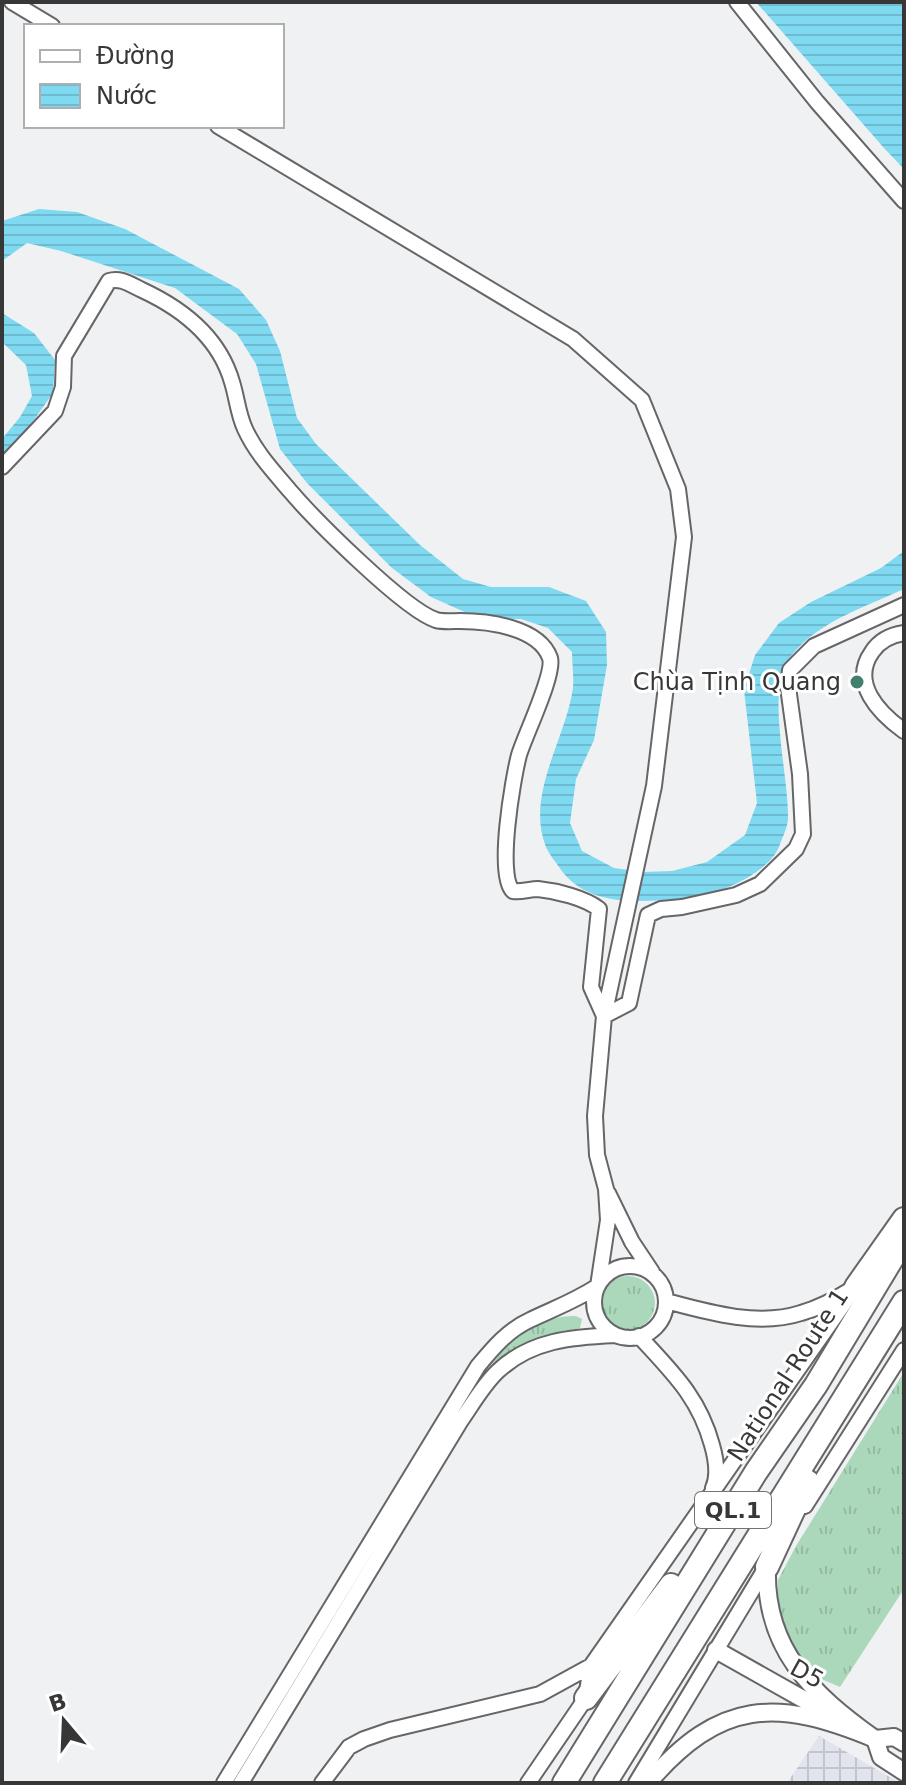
<svg xmlns="http://www.w3.org/2000/svg" width="906" height="1785" font-family="'DejaVu Sans',sans-serif">
	<style>
		.industrial { fill: url(#industrial-grid) }
		.grass { fill: url(#grass-tufts) }
		.water { fill: url(#water-rules) }
		.lines { fill: none; stroke-linecap: round; stroke-linejoin: round }
		.minor-casing { stroke: #666669; stroke-width: 18 }
		.tertiary-casing { stroke: #666669; stroke-width: 20 }
		.trunk-casing { stroke: #666669; stroke-width: 26 }
		.minor { stroke: #fff; stroke-width: 14 }
		.tertiary { stroke: #fff; stroke-width: 16 }
		.trunk { stroke: #fff; stroke-width: 22 }
		.poi-dot { fill: #41806d; stroke: #fff; stroke-width: 3 }
		.labels { text-anchor: middle; dominant-baseline: central; stroke-width: 6; stroke-linejoin: round; paint-order: stroke }
		.shield { fill: #fff; stroke: #737374; stroke-width: 2 }
		.shield-label { font-size: 22px; font-weight: bold; fill: #373738 }
		.poi-label { font-size: 24px; fill: #373738; stroke: #fff; text-anchor: end }
		.street-label { font-size: 24px; fill: #373738; stroke: #fff }
	</style>
	<defs>
		<pattern id="industrial-grid" width="8" height="8" patternUnits="userSpaceOnUse" patternTransform="scale(2)"><rect width="8" height="8" fill="#e1e3ed"/><path d="M0 4h8M4 0v8" fill="none" stroke="#c2c3cc"/></pattern>
		<pattern id="grass-tufts" width="24" height="20" patternUnits="userSpaceOnUse" patternTransform="scale(2)"><rect width="24" height="20" fill="#abd8bb"/><path d="M3 7l-1-3M5 7V3M7 7l1-3M15 17l-1-3M17 17v-4M19 17l1-3" fill="none" stroke="#94baa2"/></pattern>
		<pattern id="water-rules" width="6" height="5" patternUnits="userSpaceOnUse" patternTransform="scale(2)"><rect width="6" height="5" fill="#7fd9f1"/><path d="M0 2.5h6" fill="none" stroke="#6ebbcf"/></pattern>
	</defs>
	<rect width="100%" height="100%" fill="#f0f1f3"/>
	<!-- industrial -->
	<path class="industrial" d="M819,1736L900,1783H787Z"/>
	<!-- grass -->
	<path class="grass" d="M601 1303a27 27 0 1 1 54 0a27 27 0 1 1-54 0Z
		M576,1316L582,1319L580,1328C523,1340 512,1349 475,1391C494,1354 530,1315 576,1316Z
		M904,1372V1589L840,1687L819,1678L800,1658L786,1634L777,1605L778,1580L796,1546Z"/>
	<!-- water -->
	<path class="water" d="M756,2H904V169L884,148Z
		M39,209L77,212L125,229L239,289L266,320L280,351L297,418L316,444L420,545L463,579L491,587H549L586,601L606,632L607,665L594,740L576,779L570,823L582,851L614,868L643,872L672,871L707,862L745,835L757,803L744,690L755,655L779,623L811,602L881,568L904,551V589C865,607 811,624 787,662C767,694 789,779 788,818C788,827 782,838 779,847C767,875 715,896 687,898C643,902 587,909 559,867C555,861 549,854 546,847C525,795 566,739 573,688C574,677 572,664 572,652L548,628L521,619L478,618L431,597L392,568L307,483L280,449L256,364L237,334L175,288L61,251L27,243L2,261V221Z
		M2,313L34,333L55,360L53,393L2,465V439L20,417L32,396L26,365L2,342Z"/>
	<g class="lines">
		<defs>
			<path id="minor" d="M12,2L52,26
				M737,2L817,102L904,201
				M218,126L573,339L642,400L678,489L684,537L654,786L604,1016L595,1116L597,1155L606,1189L608,1220L598,1286C573,1302 555,1308 530,1320C508,1330 493,1348 478,1366L224,1783
				M2,467L55,411L63,387L64,356L109,281C121,277 131,285 142,290C183,309 219,337 232,382C237,398 238,414 245,429C256,453 274,472 291,492C315,520 405,610 436,620C443,622 452,621 460,621C487,621 539,627 550,658C555,674 525,735 519,755C513,778 496,876 513,891C522,892 530,889 538,889C557,891 585,898 599,909L591,987L604,1016L629,1003L648,915L661,909L682,907L736,895L760,884L796,849L803,834L800,774L788,687L790,670L814,646L904,605
				M904,633C891,635 879,641 872,652C850,683 879,713 904,731
				M608,1193L632,1242L652,1272
				M594 1302a36 36 0 1 1 72 0a36 36 0 1 1-72 0Z
				M666,1301C707,1312 758,1327 801,1313C819,1308 836,1299 852,1289
				M639,1336C672,1372 699,1397 712,1445C716,1459 719,1475 713,1488
				M805,1506L904,1350
				M241,1783L460,1422C472,1405 483,1385 498,1371C531,1340 572,1337 615,1335
				M322,1783L349,1747L364,1739L390,1730L540,1694L591,1666
				M528,1783L586,1698L591,1666L859,1282
				M636,1783L768,1564"/>
			<path id="tertiary" d="M767,1567C764,1649 812,1694 875,1739L894,1737L904,1743
				M716,1650L833,1716
				M648,1783C720,1699 776,1698 875,1739L881,1757L904,1772"/>
			<path id="trunk" d="M856,1287L904,1219
				M767,1567L807,1481
				M586,1698L671,1585
				M564,1783L756,1472L816,1385L904,1239
				M605,1783L904,1302"/>
		</defs>
		<!-- minor casing -->
		<use href="#minor" class="minor-casing"/>
		<!-- tertiary casing -->
		<use href="#tertiary" class="tertiary-casing"/>
		<!-- trunk casing -->
		<use href="#trunk" class="trunk-casing"/>
		<!-- minor -->
		<use href="#minor" class="minor"/>
		<!-- tertiary -->
		<use href="#tertiary" class="tertiary"/>
		<!-- trunk -->
		<use href="#trunk" class="trunk"/>
	</g>
	<!-- markers -->
	<circle class="poi-dot" cx="857" cy="682" r="8"/>
	<g class="labels">
		<!-- shield labels -->
		<rect class="shield" x="695" y="1492" width="76" height="36" rx="6"/>
		<g class="shield-label">
			<text x="733" y="1510">QL.1</text>
		</g>
		<!-- poi labels -->
		<g class="poi-label">
			<text x="841" y="682">Chùa Tịnh Quang</text>
		</g>
		<!-- street labels -->
		<g class="street-label">
			<text transform="translate(788 1375) rotate(-57)">National Route 1</text>
			<text transform="translate(807 1674) rotate(29)">D5</text>
		</g>
	</g>
	<!-- border -->
	<rect width="906" height="1785" fill="none" stroke="#373738" stroke-width="8"/>
	<!-- legend -->
	<rect x="24" y="24" width="260" height="104" fill="#ffffff" stroke="#afafaf" stroke-width="2"/>
	<rect x="40" y="50" width="40" height="12" fill="#ffffff" stroke="#afafaf" stroke-width="2"/>
	<text x="96" y="64" font-size="24" fill="#373738">Đường</text>
	<rect x="40" y="84" width="40" height="24" fill="url(#water-rules)" stroke="#afafaf" stroke-width="2"/>
	<text x="96" y="104" font-size="24" fill="#373738">Nước</text>
	<!-- north arrow -->
	<g transform="translate(64 1721) rotate(341)" stroke="#ffffff" stroke-width="6" paint-order="stroke">
	<path d="M0-6L14 30L0 20L-14 30Z" fill="#373738"/>
	<text y="-12" font-size="22" font-weight="bold" text-anchor="middle" fill="#373738">B</text>
	</g>
</svg>
